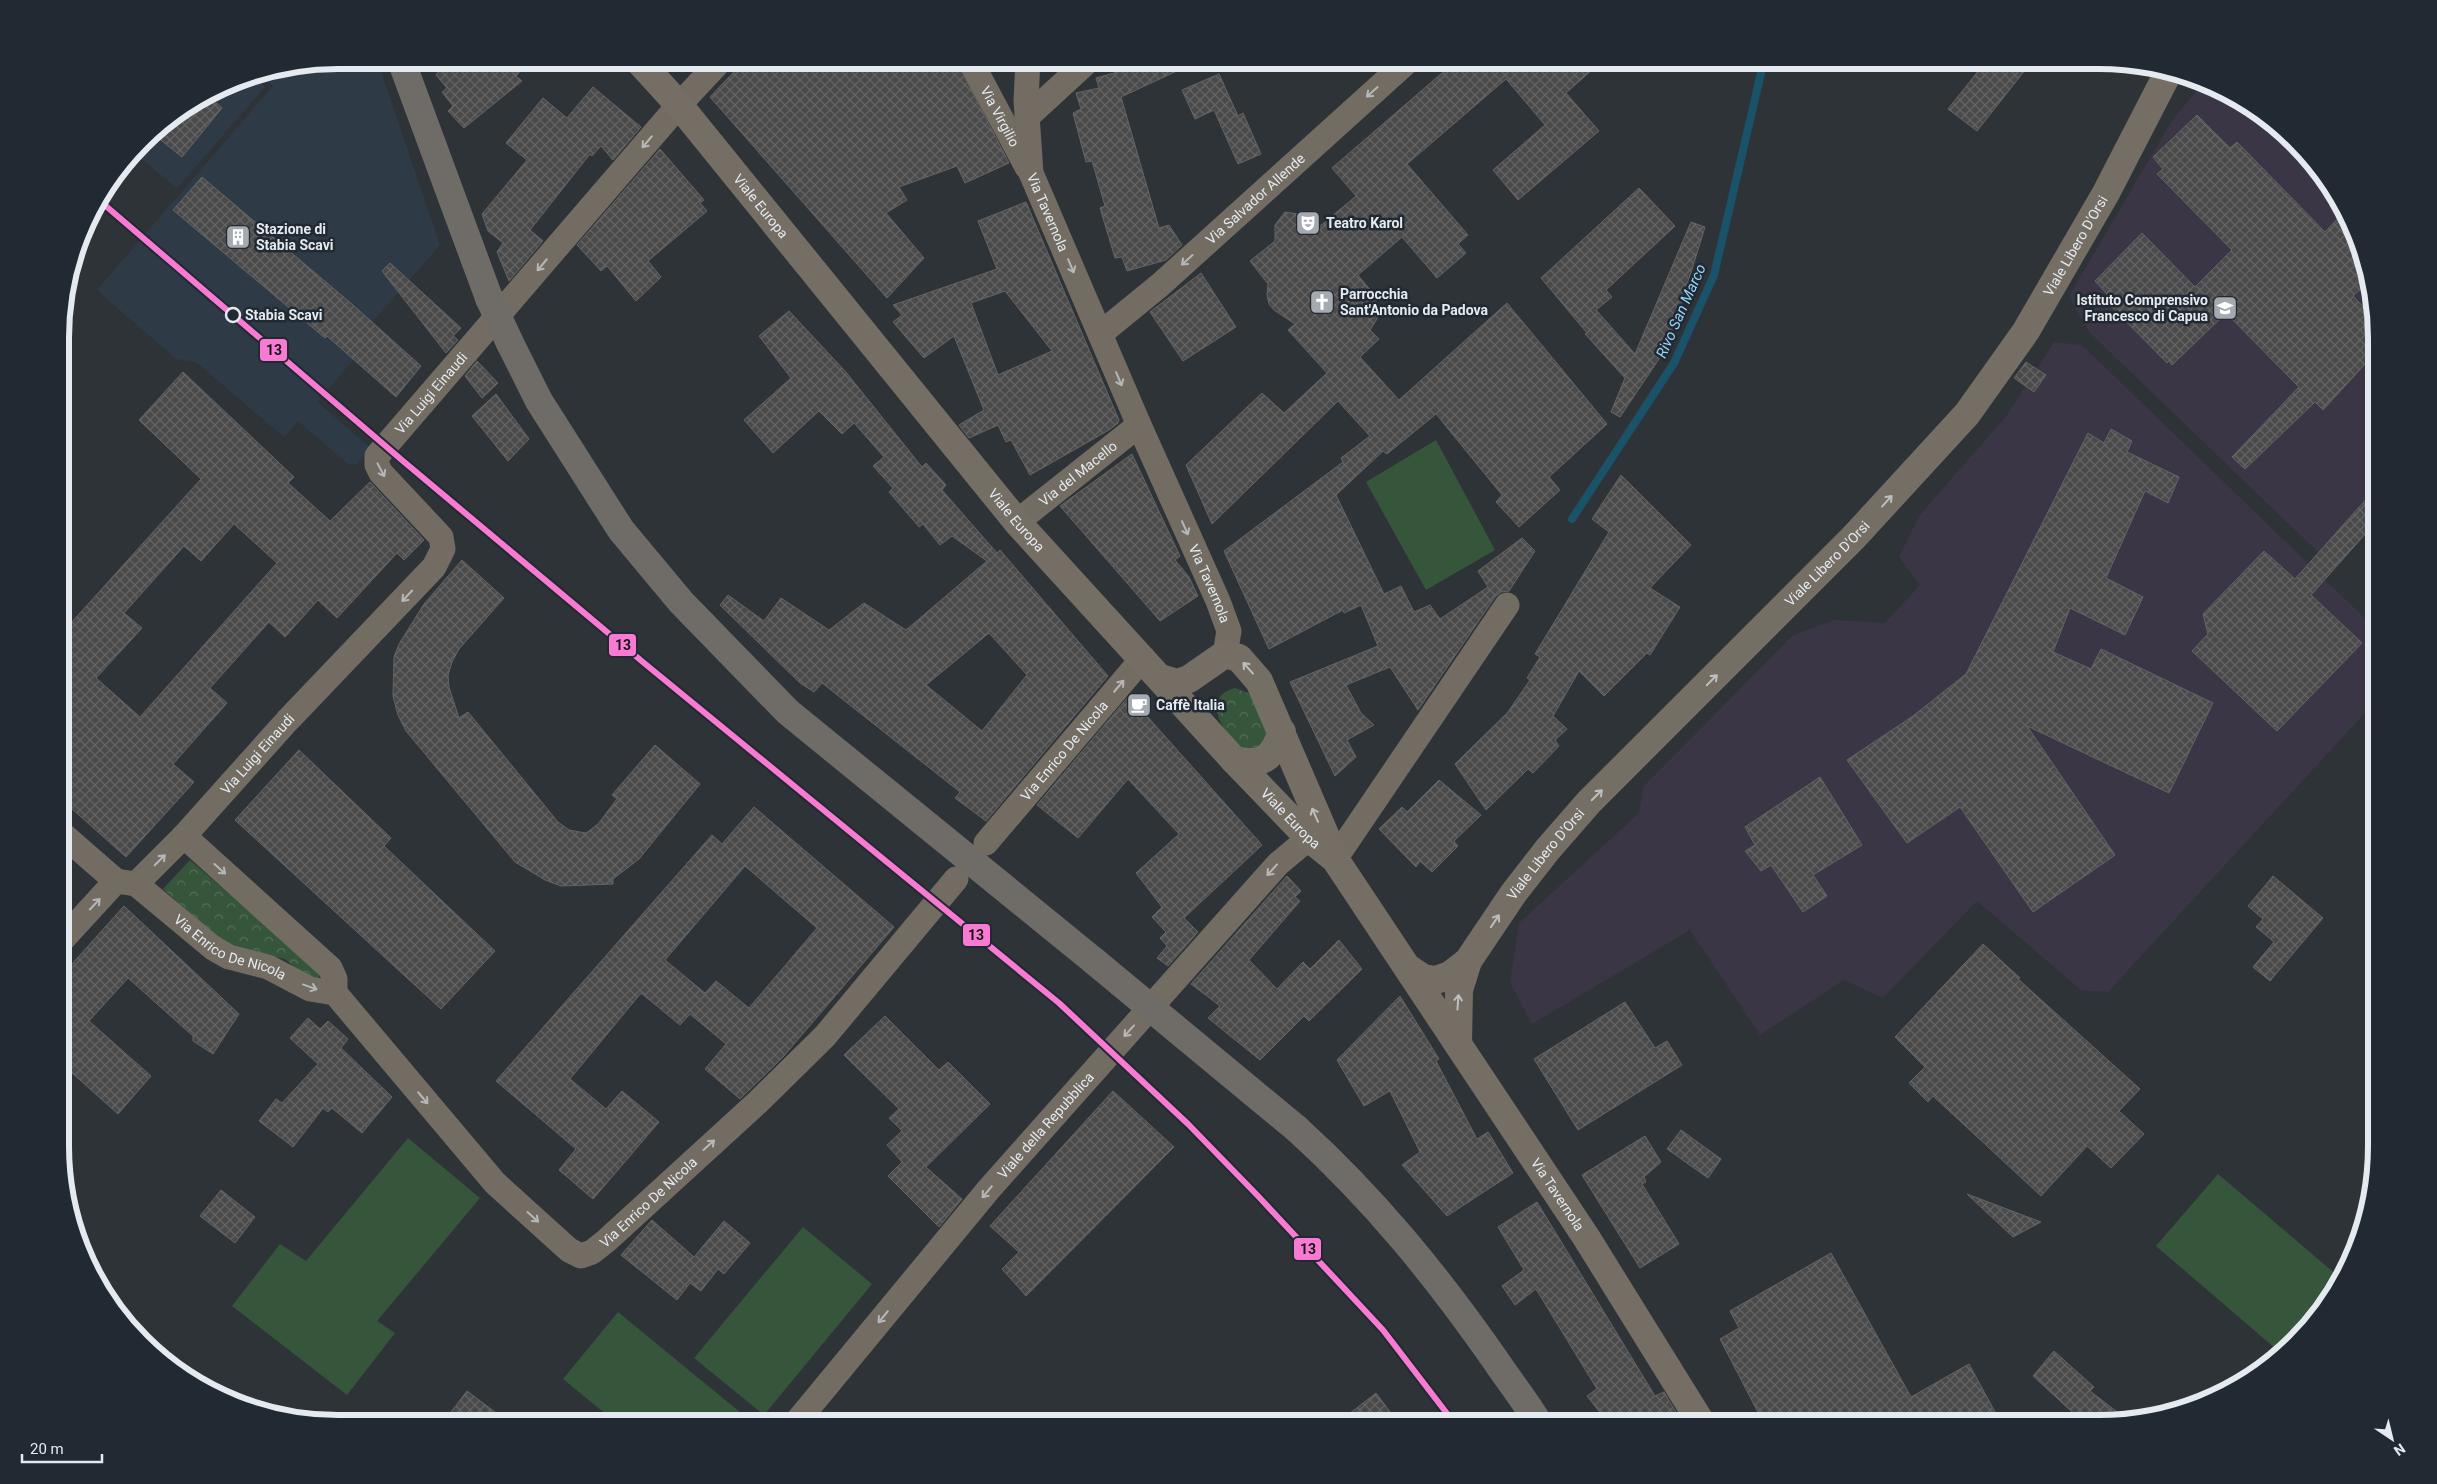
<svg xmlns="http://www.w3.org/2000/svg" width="2437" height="1484" font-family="Roboto,sans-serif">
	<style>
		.built { fill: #2e3b47 }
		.education { fill: #3a3645 }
		.forest { fill: url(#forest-crowns) }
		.garden { fill: #36563b }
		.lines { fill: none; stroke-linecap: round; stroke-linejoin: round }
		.stream { stroke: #1a5269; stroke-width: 8 }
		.building { fill: url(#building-cross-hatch); stroke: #646465; fill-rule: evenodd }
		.street { stroke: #726c62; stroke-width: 25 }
		.secondary { stroke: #746e64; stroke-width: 28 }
		.highway { stroke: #6f6c68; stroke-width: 28 }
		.highway-bridge { stroke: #6f6c68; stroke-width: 28 }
		.rail-1-casing { stroke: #212932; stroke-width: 10 }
		.rail-1 { stroke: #f87ad2; stroke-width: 6 }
		.oneway { stroke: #b6b8b7 }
		.oneway2 { stroke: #bdbfbe }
		.stop-dot { fill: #212932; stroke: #e4eaef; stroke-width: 2.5 }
		.labels { text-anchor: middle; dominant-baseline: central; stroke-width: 5; stroke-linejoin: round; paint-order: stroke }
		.street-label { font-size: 14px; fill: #e4eaef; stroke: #212932 }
		.poi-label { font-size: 14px; font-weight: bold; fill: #e4eaef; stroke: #212932; text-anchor: start }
		.stop-label { font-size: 14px; font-weight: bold; fill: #e4eaef; stroke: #212932; text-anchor: start }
		.water-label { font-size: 15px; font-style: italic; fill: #93d6f8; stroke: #212932 }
		.rim { fill: none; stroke: #e4eaef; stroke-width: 6 }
		.line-badge { stroke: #212932; stroke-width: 2 }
		.pale-badge-label { font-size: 14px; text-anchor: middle; font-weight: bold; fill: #111 }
	</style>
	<defs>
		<pattern id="forest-crowns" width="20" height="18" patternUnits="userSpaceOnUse" patternTransform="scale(1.25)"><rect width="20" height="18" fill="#36563b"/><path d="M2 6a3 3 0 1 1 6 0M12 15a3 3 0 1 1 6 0" fill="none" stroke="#536e58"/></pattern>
		<pattern id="building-cross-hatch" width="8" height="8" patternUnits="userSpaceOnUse" patternTransform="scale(1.25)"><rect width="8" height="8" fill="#4a4a4a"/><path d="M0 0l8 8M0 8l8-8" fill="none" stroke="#646464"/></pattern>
	</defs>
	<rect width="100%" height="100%" fill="#2e3338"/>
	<!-- built -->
	<path class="built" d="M338,60H377L440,245L347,351L355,358L317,402L371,448L357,464L349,465L298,421L284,437L196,362L176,359L97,290L273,86L261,75Z
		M254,77L265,87L177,188L135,154L155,129L232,81Z"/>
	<!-- education -->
	<path class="education" d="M2203,83L2228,93L2246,110L2253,109L2295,141L2330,184L2362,249L2376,320V486L2319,553L2089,332L2069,296L2171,122Z
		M2054,342L2082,345L2376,629V701L2108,992L2081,990L1977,901L1883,998L1844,980L1760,1035L1690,930L1532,1024L1510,982L1519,923L1639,813L1643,787L1792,636L1834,620L1885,623L1920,585L1899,557L1919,516L2007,415Z"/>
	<!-- forest -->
	<path class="forest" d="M1235,688L1253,695L1270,732L1267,748L1246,751C1226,738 1198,698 1235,688Z
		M190,860L321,973L316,982H312L285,959L239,949L220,940L163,889Z"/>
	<!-- garden -->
	<path class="garden" d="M1436,440L1495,550L1426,590L1366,482Z
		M408,1138L480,1198L377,1321L395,1333L347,1395L232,1306L280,1244L306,1261Z
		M2218,1174L2338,1276L2276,1349L2156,1246Z
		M803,1227L872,1284L764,1415L694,1358Z
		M618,1312L741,1413L732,1424H618L563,1379Z"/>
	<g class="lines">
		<!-- stream -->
		<path class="stream" d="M1572,519L1674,363L1714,275L1764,60"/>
	</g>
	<!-- building -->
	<path class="building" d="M433,60H530L516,76L522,81L464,128L448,111L453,106L442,92L447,88L436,75L440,70Z
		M745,60H956L1009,163L965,183L957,166L899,187L907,200L886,213L924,258L887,298L710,97Z
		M1161,60H1193L1194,63L1121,97L1159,228L1169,225L1182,245L1166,260L1127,271L1122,257L1115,258L1100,208L1105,206L1092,161L1086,162L1073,113L1081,109L1076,93L1099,88L1096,78Z
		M1457,60H1603L1566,93L1599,131L1518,200L1493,170L1545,125L1506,79L1407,164L1468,235L1458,244L1466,253L1437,278L1402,237L1358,275L1376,297L1377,319L1370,330L1379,339L1360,357L1399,400L1507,303L1607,424L1549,477L1560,490L1519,527L1496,502L1502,495L1436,414L1387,454L1383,451L1336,495L1384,594L1401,586L1414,612L1430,605L1440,619L1488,587L1478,571L1522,538L1535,551L1509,591L1501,592L1495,597L1418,710L1390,667L1346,685L1361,713L1374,725L1347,740L1356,757L1335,776L1290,682L1378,646L1361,605L1344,613L1343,610L1269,649L1224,551L1343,462L1341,458L1370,436L1338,401L1212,524L1186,465L1262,393L1284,413L1327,373L1288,330L1295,324L1274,310L1269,304L1267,295L1268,284L1250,261L1275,241V225L1285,212L1311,216L1319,227L1356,196L1332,168Z
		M1987,60H2033L1977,131L1948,109Z
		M1219,74L1238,116L1243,113L1261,154L1238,164L1214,110L1195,119L1182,90Z
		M593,87L641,127L613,160L601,146L592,156L590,154L530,230L543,241L509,281L497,252L503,243L488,231L482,214L527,160L506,143L543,98L567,118Z
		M208,96L222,108L182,157L152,133Z
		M2197,115L2230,148L2237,142L2325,232L2344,212L2362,249L2369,281L2353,296L2376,320V352L2323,410L2315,402L2245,469L2232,457L2299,387L2226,313L2172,365L2169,361L2167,363L2103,298L2107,294L2095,281L2142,233L2195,287L2232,250L2157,174L2163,169L2153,157Z
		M660,149L704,200L700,203L707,211L648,261L661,277L636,301L607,266L601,271L577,245Z
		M202,177L353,305L421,366L396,397L327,336L325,338L173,210Z
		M1639,188L1675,226L1606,290L1612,297L1596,310L1635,354L1691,222L1705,227L1669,344L1620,417L1611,412L1625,378L1585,334L1587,333L1541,278Z
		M1026,202L1119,420L1118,423L1109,430L1030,475L1011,440L1006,442L998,425L969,438L959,425L984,410L954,336L924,358L893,322L902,315L893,305L997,269L978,221ZM1005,291L1052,351L998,375L971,303Z
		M390,263L461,328L453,336L458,340L446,353L382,271Z
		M1201,273L1236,327L1183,361L1150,312Z
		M789,311L845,371L922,467L926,463L946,485L942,490L997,553L1000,550L1108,676L986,821L955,798L960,792L822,683L814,692L800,683L720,605L728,595L764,621L781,598L829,630L864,603L906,630L987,561L952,536L940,545L923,524L919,527L889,492L893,488L873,466L884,457L854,423L842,434L819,411L773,453L744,420L791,378L759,336ZM989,633L1027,675L982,731L926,685Z
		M477,361L498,383L482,398L465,376Z
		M2026,362L2046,375L2034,392L2014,378Z
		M183,372L294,477L288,483L330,521L370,482L424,540L404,560L397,553L337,618L318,600L285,637L269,622L210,688L227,703L173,764L194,782L126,857L62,800V633L201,479L139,420ZM234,524L277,563L140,717L96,678L142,628L124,613L184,546L201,561Z
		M496,394L529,439L508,461L472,416Z
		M2111,429L2132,441L2127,452L2179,477L2168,503L2145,491L2106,578L2143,597L2125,635L2070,608L2053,652L2091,669L2101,649L2213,703L2169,793L2027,726L2115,855L2033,912L1960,807L1907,843L1847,760L1913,716L1966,674L2088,433L2104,443Z
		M1132,454L1180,556L1175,560L1189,577L1198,596L1160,621L1060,506Z
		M1621,475L1691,545L1650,588L1680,607L1650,655L1647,653L1604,696L1579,671L1553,716L1567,729L1555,740L1559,746L1533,773L1528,769L1486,810L1455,764L1508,712L1530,680L1527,678L1540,657L1535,654L1609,532L1592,519Z
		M2376,488V522L2311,595L2362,643L2277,731L2192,651L2208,634L2203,614L2264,551L2295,579Z
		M462,560L504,598L459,649L452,662L448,675L449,687L459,718L468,712L558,822L569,830L586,833L598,824L617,799L612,795L655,745L700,784L639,859L613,879V884L561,886L545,880L515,862L406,731L398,715L393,696L394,657L399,644L424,604Z
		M1129,696L1262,845L1184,918L1198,932L1168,966L1157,958L1167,946L1160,938L1166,932L1152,917L1162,907L1136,873L1179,834L1128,779L1078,838L1037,805Z
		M299,750L391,838L384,846L495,951L441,1009L235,820Z
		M1820,777L1862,845L1813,875L1827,896L1803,912L1771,865L1761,871L1745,851L1755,845L1745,827Z
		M1439,780L1481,815L1454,841L1458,846L1432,872L1420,861L1416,867L1379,829L1402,807L1407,812Z
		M754,807L894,927L783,1057L740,1099L705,1069L726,1044L690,1014L680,1025L641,993L570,1079L606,1109L622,1091L659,1122L593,1199L559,1170L576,1149L496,1081L712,835L722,844ZM745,866L817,928L749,1008L716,981L705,993L665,960Z
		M1287,876L1301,891L1295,897L1300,901L1249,960L1277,989L1303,962L1310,969L1339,940L1362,969L1309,1021L1304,1016L1260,1060L1208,1018L1220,1006L1191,984Z
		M2273,876L2323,918L2270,981L2253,967L2274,942L2256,927L2263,919L2248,906Z
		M124,906L239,1014L213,1054L193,1041V1036L128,978L89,1021L151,1076L118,1114L62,1064V975Z
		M1983,944L2020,978L2018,979L2140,1089L2119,1111L2144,1134L2111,1168L2087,1146L2041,1196L1933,1096L1928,1102L1909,1083L1925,1067L1895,1037Z
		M1400,996L1439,1059L1436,1061L1477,1139L1488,1132L1513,1173L1447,1216L1402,1165L1420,1152L1390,1091L1364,1106L1337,1060Z
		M1625,1002L1655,1048L1667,1041L1682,1065L1578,1130L1534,1059Z
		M885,1016L939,1070L948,1062L990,1104L926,1167L962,1199L939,1227L888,1176L902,1162L887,1145L902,1131L889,1118L899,1109L844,1055Z
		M308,1018L320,1029L328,1021L348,1039L341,1048L392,1097L362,1133L332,1108L328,1112L323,1108L293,1147L259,1121L276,1099L282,1103L318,1064L290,1038Z
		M1113,1091L1174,1147L1026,1296L1002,1269L1019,1252L990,1226Z
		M1681,1130L1721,1159L1708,1178L1667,1149Z
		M1645,1136L1661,1162L1644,1177L1646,1182L1642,1184L1679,1244L1640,1268L1582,1175Z
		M221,1190L255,1217L235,1243L200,1216Z
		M1967,1194L2041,1222L2013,1237Z
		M1537,1202L1655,1396L1664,1392L1683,1424H1609L1587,1396L1597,1389L1536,1289L1515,1305L1502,1286L1524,1270L1498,1227Z
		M652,1220L694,1257L724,1221L750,1243L724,1274L718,1269L701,1291L690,1283L677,1300L621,1255Z
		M1831,1253L1911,1397L1969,1364L2001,1423L1764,1424L1720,1339L1739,1328L1730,1311Z
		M2054,1351L2094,1387L2090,1391L2129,1421L2084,1423L2033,1376Z
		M467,1391L511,1424H442Z
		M1376,1393L1399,1424H1336Z"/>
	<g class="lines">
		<!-- street -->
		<g class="street">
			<path id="s1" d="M970,60L1027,167"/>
			<path id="s2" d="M1028,60L1026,100L1031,173L1139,425L1218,601L1229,631L1225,654"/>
			<path d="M1027,117L1089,60"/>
			<path id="s3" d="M1100,334L1160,285L1409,60"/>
			<path id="s4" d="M1017,522L1139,425"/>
			<path d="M62,834L116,881"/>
			<path d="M184,836L330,968L335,979V993"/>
			<path id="s5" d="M986,843L1143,658"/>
			<path d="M1335,859L1507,605"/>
			<path id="s6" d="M136,884L213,948L229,957L268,967L310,989L335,993L495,1183L569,1250L581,1256L592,1252L606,1241L758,1102L825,1036L956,879"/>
			<path id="s7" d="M136,884L184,836L287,721L434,567L443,549L441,537L381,473L377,465V456L679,105L721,60"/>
			<path d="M62,940L116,881L136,884"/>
			<path id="s8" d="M795,1424L989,1189L1278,864L1309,838"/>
		</g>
		<!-- secondary -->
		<g class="secondary">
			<path id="s9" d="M638,60L679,105L1017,522L1234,760L1309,838L1335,859L1586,1237L1702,1424"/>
			<path d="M1161,678L1177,683L1189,679L1225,654L1239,658L1259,681L1333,853"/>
			<path d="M1234,760C1263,766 1272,759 1282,732"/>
			<path id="s10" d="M1408,968L1423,978L1436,980L1450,975L1468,961L1513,894L1548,849L1589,802L1854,537L1967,414L2026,331L2106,193L2170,69"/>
			<path d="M1458,1044L1459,990L1468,961"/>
		</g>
		<!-- highway -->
		<path class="highway" d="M401,60L489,298
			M510,343L539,401L621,530L681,602L788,712L1094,961
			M1297,1129C1374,1199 1436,1275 1496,1361C1510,1382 1526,1402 1539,1424"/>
		<!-- highway-bridge -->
		<path class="highway-bridge" d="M489,298L510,343
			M1094,961L1297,1129"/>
		<defs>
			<path id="rail-1" d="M100,201L403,461L644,663L1059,1003L1188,1124L1258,1196L1383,1330L1455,1424"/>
		</defs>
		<!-- rail-1 casing -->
		<use href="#rail-1" class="rail-1-casing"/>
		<!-- rail-1 -->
		<use href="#rail-1" class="rail-1"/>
	</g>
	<!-- one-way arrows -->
	<defs><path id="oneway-shaft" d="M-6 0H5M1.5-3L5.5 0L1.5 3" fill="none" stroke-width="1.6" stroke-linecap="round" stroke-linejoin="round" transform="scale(1.25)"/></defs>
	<g class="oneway">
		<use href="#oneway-shaft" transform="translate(1372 92) rotate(138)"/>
		<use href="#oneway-shaft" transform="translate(647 142) rotate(130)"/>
		<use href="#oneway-shaft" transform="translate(1187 260) rotate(138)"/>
		<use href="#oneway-shaft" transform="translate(542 265) rotate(130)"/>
		<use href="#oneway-shaft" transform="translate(1071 266) rotate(67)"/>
		<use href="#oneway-shaft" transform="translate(1119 379) rotate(67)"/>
		<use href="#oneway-shaft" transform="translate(381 470) rotate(62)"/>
		<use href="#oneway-shaft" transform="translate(1185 528) rotate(66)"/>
		<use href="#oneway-shaft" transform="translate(407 596) rotate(133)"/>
		<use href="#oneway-shaft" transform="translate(1119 686) rotate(-50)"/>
		<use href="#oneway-shaft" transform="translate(160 860) rotate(-45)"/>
		<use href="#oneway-shaft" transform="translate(220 869) rotate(42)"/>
		<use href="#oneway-shaft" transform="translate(1272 870) rotate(132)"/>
		<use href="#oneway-shaft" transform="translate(95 904) rotate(-47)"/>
		<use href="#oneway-shaft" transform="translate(310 987) rotate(20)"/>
		<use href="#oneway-shaft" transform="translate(1129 1031) rotate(132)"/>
		<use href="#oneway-shaft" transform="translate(423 1098) rotate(50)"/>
		<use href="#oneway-shaft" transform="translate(709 1145) rotate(-42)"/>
		<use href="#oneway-shaft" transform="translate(987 1192) rotate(130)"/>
		<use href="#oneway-shaft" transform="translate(533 1217) rotate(42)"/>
		<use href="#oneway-shaft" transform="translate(883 1317) rotate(130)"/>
	</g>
	<g class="oneway2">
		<use href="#oneway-shaft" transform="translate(1887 501) rotate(-48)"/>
		<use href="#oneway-shaft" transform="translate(1248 668) rotate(-132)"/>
		<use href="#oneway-shaft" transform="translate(1712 680) rotate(-45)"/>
		<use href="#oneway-shaft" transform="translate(1597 795) rotate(-45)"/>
		<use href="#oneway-shaft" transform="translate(1315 815) rotate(-114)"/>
		<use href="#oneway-shaft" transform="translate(1495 921) rotate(-56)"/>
		<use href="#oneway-shaft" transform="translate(1458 1002) rotate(-86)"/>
	</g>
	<!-- icons -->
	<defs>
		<symbol id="theatre-square" viewBox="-11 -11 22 22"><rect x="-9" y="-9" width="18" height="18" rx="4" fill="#a4aaaf" stroke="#212932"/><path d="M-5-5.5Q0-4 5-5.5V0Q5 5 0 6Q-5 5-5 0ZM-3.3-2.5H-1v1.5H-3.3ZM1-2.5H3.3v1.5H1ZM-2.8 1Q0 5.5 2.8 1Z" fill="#fff"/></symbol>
		<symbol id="building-square" viewBox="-11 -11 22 22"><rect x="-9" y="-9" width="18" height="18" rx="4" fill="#a4aaaf" stroke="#212932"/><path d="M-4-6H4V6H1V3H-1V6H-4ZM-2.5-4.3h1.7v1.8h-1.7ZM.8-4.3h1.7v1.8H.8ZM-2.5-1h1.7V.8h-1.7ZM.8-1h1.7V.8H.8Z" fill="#fff"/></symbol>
		<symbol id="church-square" viewBox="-11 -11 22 22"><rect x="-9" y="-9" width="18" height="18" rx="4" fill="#a4aaaf" stroke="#212932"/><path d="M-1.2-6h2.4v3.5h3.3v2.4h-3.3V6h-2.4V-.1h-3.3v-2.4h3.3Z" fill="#fff"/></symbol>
		<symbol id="school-square" viewBox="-11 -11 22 22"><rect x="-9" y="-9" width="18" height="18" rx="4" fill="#a4aaaf" stroke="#212932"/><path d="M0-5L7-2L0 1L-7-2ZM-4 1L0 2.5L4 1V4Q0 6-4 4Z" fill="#fff"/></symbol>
		<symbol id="cafe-square" viewBox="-11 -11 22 22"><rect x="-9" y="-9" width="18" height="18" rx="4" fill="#a4aaaf" stroke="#212932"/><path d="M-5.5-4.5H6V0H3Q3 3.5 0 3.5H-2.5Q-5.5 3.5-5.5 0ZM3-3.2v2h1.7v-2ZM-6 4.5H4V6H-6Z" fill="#fff"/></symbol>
	</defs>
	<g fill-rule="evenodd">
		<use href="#theatre-square" x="1294" y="209" width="28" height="28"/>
		<use href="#building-square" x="224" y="223" width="28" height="28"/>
		<use href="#church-square" x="1308" y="288" width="28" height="28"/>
		<use href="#school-square" x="2211" y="294" width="28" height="28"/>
		<use href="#cafe-square" x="1125" y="691" width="28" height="28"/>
	</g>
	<!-- markers -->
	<circle class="stop-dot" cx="233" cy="315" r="7"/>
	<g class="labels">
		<!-- street labels -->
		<g class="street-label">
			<text stroke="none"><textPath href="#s1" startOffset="64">Via Virgilio</textPath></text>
			<text stroke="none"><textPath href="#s3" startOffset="206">Via Salvador Allende</textPath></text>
			<text stroke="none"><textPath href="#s9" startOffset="191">Viale Europa</textPath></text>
			<text stroke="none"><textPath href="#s2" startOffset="156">Via Tavernola</textPath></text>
			<text stroke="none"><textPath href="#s10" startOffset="1011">Viale Libero D'Orsi</textPath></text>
			<text stroke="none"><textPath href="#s7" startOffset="656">Via Luigi Einaudi</textPath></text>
			<text stroke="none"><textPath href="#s4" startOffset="78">Via del Macello</textPath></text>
			<text stroke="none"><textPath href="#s9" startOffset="596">Viale Europa</textPath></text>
			<text stroke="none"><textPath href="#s10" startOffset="606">Viale Libero D'Orsi</textPath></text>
			<text stroke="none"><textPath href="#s2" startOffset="561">Via Tavernola</textPath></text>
			<text stroke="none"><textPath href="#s5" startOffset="121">Via Enrico De Nicola</textPath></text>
			<text stroke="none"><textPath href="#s7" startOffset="178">Via Luigi Einaudi</textPath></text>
			<text stroke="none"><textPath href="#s9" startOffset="1001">Viale Europa</textPath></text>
			<text stroke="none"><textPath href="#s10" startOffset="201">Viale Libero D'Orsi</textPath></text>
			<text stroke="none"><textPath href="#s6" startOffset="115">Via Enrico De Nicola</textPath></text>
			<text stroke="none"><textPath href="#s8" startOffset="390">Viale della Repubblica</textPath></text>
			<text stroke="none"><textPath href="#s9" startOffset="1464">Via Tavernola</textPath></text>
			<text stroke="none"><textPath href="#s6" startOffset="680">Via Enrico De Nicola</textPath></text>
		</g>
		<!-- poi labels -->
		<g class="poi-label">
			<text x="1326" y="223">Teatro Karol</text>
			<text x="256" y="229">Stazione di<tspan x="256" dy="16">Stabia Scavi</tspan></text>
			<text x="1340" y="294">Parrocchia<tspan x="1340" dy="16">Sant'Antonio da Padova</tspan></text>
			<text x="2208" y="300" text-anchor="end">Istituto Comprensivo<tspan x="2208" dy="16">Francesco di Capua</tspan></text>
			<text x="1156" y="705">Caffè Italia</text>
		</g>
		<!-- stop labels -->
		<g class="stop-label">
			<text x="245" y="315">Stabia Scavi</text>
		</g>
		<!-- water labels -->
		<g class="water-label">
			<text transform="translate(1681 311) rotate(-66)">Rivo San Marco</text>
		</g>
	</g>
	<!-- crop -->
	<path d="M0 0H2437V1484H0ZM338 69H2099A269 269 0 0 1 2368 338V1146A269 269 0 0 1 2099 1415H338A269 269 0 0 1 69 1146V338A269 269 0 0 1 338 69Z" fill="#212932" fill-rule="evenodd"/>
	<path class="rim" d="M338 69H2099A269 269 0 0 1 2368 338V1146A269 269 0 0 1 2099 1415H338A269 269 0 0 1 69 1146V338A269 269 0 0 1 338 69Z"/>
	<g class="line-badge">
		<rect x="259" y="338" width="29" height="24" rx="5" fill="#f87ad2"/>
		<rect x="608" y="633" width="29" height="24" rx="5" fill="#f87ad2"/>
		<rect x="962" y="923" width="29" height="24" rx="5" fill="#f87ad2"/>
		<rect x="1293" y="1237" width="29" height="24" rx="5" fill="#f87ad2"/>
	</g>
	<g class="pale-badge-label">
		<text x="274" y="355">13</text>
		<text x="623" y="650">13</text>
		<text x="976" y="940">13</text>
		<text x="1308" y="1254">13</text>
	</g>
	<!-- north arrow -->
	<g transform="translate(2392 1439) rotate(145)" stroke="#212932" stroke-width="4" paint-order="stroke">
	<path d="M0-4L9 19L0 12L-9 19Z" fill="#e4eaef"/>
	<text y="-8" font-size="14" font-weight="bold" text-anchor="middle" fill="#e4eaef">N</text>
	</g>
	<!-- scale -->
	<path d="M22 1454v8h80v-8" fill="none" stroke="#e4eaef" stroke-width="2.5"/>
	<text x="30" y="1454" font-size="15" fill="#e4eaef" stroke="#212932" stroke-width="4" paint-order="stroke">20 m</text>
</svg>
